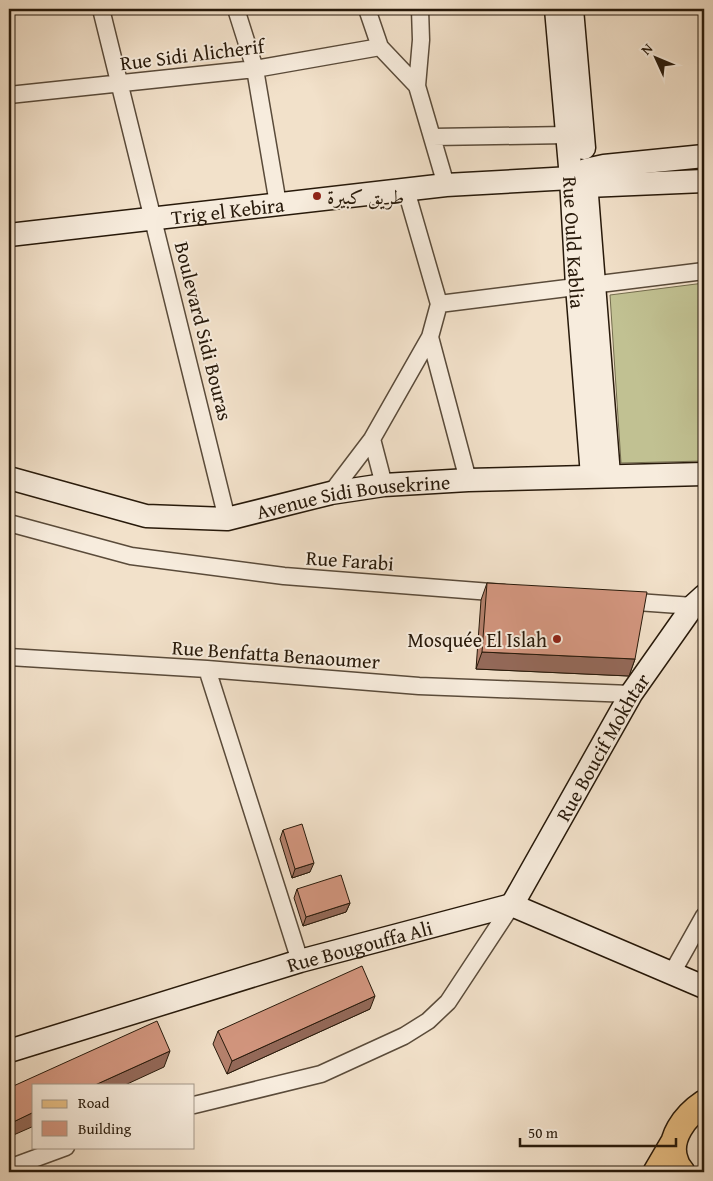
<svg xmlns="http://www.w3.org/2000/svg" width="713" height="1181" font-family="'Gentium Book Plus',Amiri,serif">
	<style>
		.garden { fill: #c1c192; stroke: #746d4e }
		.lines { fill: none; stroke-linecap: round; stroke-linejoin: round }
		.street-casing { stroke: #5a4b3a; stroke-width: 19 }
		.secondary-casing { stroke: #27190a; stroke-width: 25 }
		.primary-casing { stroke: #27190a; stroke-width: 28 }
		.street { stroke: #f7ecdd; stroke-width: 16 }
		.secondary { stroke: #f7ecdd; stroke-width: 22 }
		.primary { stroke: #e9c085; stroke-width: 25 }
		.wall { fill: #b5816d; stroke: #27190a }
		.shaded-wall { fill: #946959; stroke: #27190a }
		.building { fill: #d3967f; stroke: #27190a }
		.poi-dot { fill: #8f2418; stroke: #f7ecdd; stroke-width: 2 }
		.labels { text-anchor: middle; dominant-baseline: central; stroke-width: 4; stroke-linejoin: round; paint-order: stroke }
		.street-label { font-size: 20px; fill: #27190a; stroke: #f7ecdd }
		.poi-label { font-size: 20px; fill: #27190a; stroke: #f7ecdd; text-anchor: start }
	</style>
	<rect width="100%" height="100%" fill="#f2e1ca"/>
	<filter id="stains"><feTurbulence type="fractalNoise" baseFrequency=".004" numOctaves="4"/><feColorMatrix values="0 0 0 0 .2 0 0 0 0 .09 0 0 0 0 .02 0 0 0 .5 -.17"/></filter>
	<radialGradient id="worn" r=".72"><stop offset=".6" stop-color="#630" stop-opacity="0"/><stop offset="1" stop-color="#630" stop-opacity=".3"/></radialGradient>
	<!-- garden -->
	<path class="garden" d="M704,283V461L621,463L610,295Z"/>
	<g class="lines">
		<defs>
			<path id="street" d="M101,9L227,519
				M236,9L255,69L278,204
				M367,9L380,47L417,86L446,185
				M417,86L421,40L420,9
				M9,95L255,69L380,47
				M433,137L567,135
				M439,304L704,271
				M430,337L468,480
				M372,439L384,485
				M331,493L372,439L430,337L439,304L406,190
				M9,523L131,556L284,576L504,593
				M623,601L693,606
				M9,657L207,669L419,686L631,694
				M207,669L300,961
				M672,973L704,916
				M194,1105L321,1074L404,1036L428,1021L448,1002L512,905
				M9,1168L66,1147"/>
			<g id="secondary">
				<path id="s1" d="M556,9L571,178L577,286L592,476"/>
				<path d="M572,9L584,148"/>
				<path d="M571,178L586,170L604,166L704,156"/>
				<path d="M587,195L609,475"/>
				<path id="s2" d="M9,235L446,185L571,178L587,186L704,181"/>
				<path id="s3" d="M9,478L146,516L227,519L331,493L384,485L468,480L704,474"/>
				<path id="s4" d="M512,905L631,694L693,606L704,596"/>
				<path id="s5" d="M9,1051L300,961L512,905L704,987"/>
			</g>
			<path id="primary" d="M656,1172L673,1143
				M682,1172C680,1169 677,1166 676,1162C666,1139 686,1115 704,1103"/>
		</defs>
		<!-- street casing -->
		<use href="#street" class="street-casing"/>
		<!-- secondary casing -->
		<use href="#secondary" class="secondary-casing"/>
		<!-- primary casing -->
		<use href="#primary" class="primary-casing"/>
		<!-- street -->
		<use href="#street" class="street"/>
		<!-- secondary -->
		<use href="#secondary" class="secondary"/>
		<!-- primary -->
		<use href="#primary" class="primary"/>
	</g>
	<!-- wall -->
	<path class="wall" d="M487,583L635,659L629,676L476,669L481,600Z
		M283,830L310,872L292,878L280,839Z
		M297,889L350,903L346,912L303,926L294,898Z
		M370,1009L227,1074L213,1044L218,1031Z"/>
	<!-- shaded-wall -->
	<path class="shaded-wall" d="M482,652L635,659L629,676L476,669Z
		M314,863L310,872L292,878L295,869Z
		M350,903L346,912L303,926L306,917Z
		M375,996L370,1009L227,1074L232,1061Z
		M170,1051L164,1067L125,1085H95Z
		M34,1112V1126L9,1137V1124Z"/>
	<!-- building -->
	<path class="building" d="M487,583L647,592L635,659L482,652Z
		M302,824L314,863L295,869L283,830Z
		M341,875L350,903L306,917L297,889Z
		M362,966L375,996L232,1061L218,1031Z
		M157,1021L170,1051L95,1085H34V1112L9,1124V1088Z"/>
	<!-- markers -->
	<g class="poi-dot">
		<circle cx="317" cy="196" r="5"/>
		<circle cx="557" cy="639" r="5"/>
	</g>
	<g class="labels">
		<!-- street labels -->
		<g class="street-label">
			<text transform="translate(192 54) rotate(-7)">Rue Sidi Alicherif</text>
			<text stroke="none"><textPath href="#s2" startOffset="220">Trig el Kebira</textPath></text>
			<text stroke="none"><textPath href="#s1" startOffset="234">Rue Ould Kablia</textPath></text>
			<text transform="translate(204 331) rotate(76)">Boulevard Sidi Bouras</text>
			<text stroke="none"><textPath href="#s3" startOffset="352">Avenue Sidi Bousekrine</textPath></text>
			<text transform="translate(350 560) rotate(4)">Rue Farabi</text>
			<text transform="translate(276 654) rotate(4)">Rue Benfatta Benaoumer</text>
			<text stroke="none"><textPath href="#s4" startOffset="182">Rue Boucif Mokhtar</textPath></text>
			<text stroke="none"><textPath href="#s5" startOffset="366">Rue Bougouffa Ali</textPath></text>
		</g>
		<!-- poi labels -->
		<g class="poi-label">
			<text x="327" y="196">طريق كبيرة</text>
			<text x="547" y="639" text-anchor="end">Mosquée El Islah</text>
		</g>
	</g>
	<!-- margin -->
	<rect width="713" height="1181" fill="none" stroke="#f2e1ca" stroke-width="30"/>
	<rect x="10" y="10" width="693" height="1161" fill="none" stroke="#27190a" stroke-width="2.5"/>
	<rect x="15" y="15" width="683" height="1151" fill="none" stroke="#27190a"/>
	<!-- legend -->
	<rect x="32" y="1084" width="162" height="65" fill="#f7ecdd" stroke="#a49889"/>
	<rect x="42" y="1100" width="25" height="8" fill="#e9c085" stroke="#a49889"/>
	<text x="78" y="1108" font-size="15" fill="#27190a">Road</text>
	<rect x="42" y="1121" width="25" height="15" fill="#d3967f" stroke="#a49889"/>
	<text x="78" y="1134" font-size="15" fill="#27190a">Building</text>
	<!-- north arrow -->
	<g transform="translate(656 58) rotate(314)" stroke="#f7ecdd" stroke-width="4" paint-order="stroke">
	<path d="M0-4L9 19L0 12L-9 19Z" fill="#27190a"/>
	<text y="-8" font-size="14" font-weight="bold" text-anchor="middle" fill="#27190a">N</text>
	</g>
	<!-- scale -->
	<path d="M520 1138v8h156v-8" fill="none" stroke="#27190a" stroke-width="2.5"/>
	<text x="528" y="1138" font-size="15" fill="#27190a" stroke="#f7ecdd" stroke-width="4" paint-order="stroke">50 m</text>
	<rect width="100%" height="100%" filter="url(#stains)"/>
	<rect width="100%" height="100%" fill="url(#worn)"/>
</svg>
